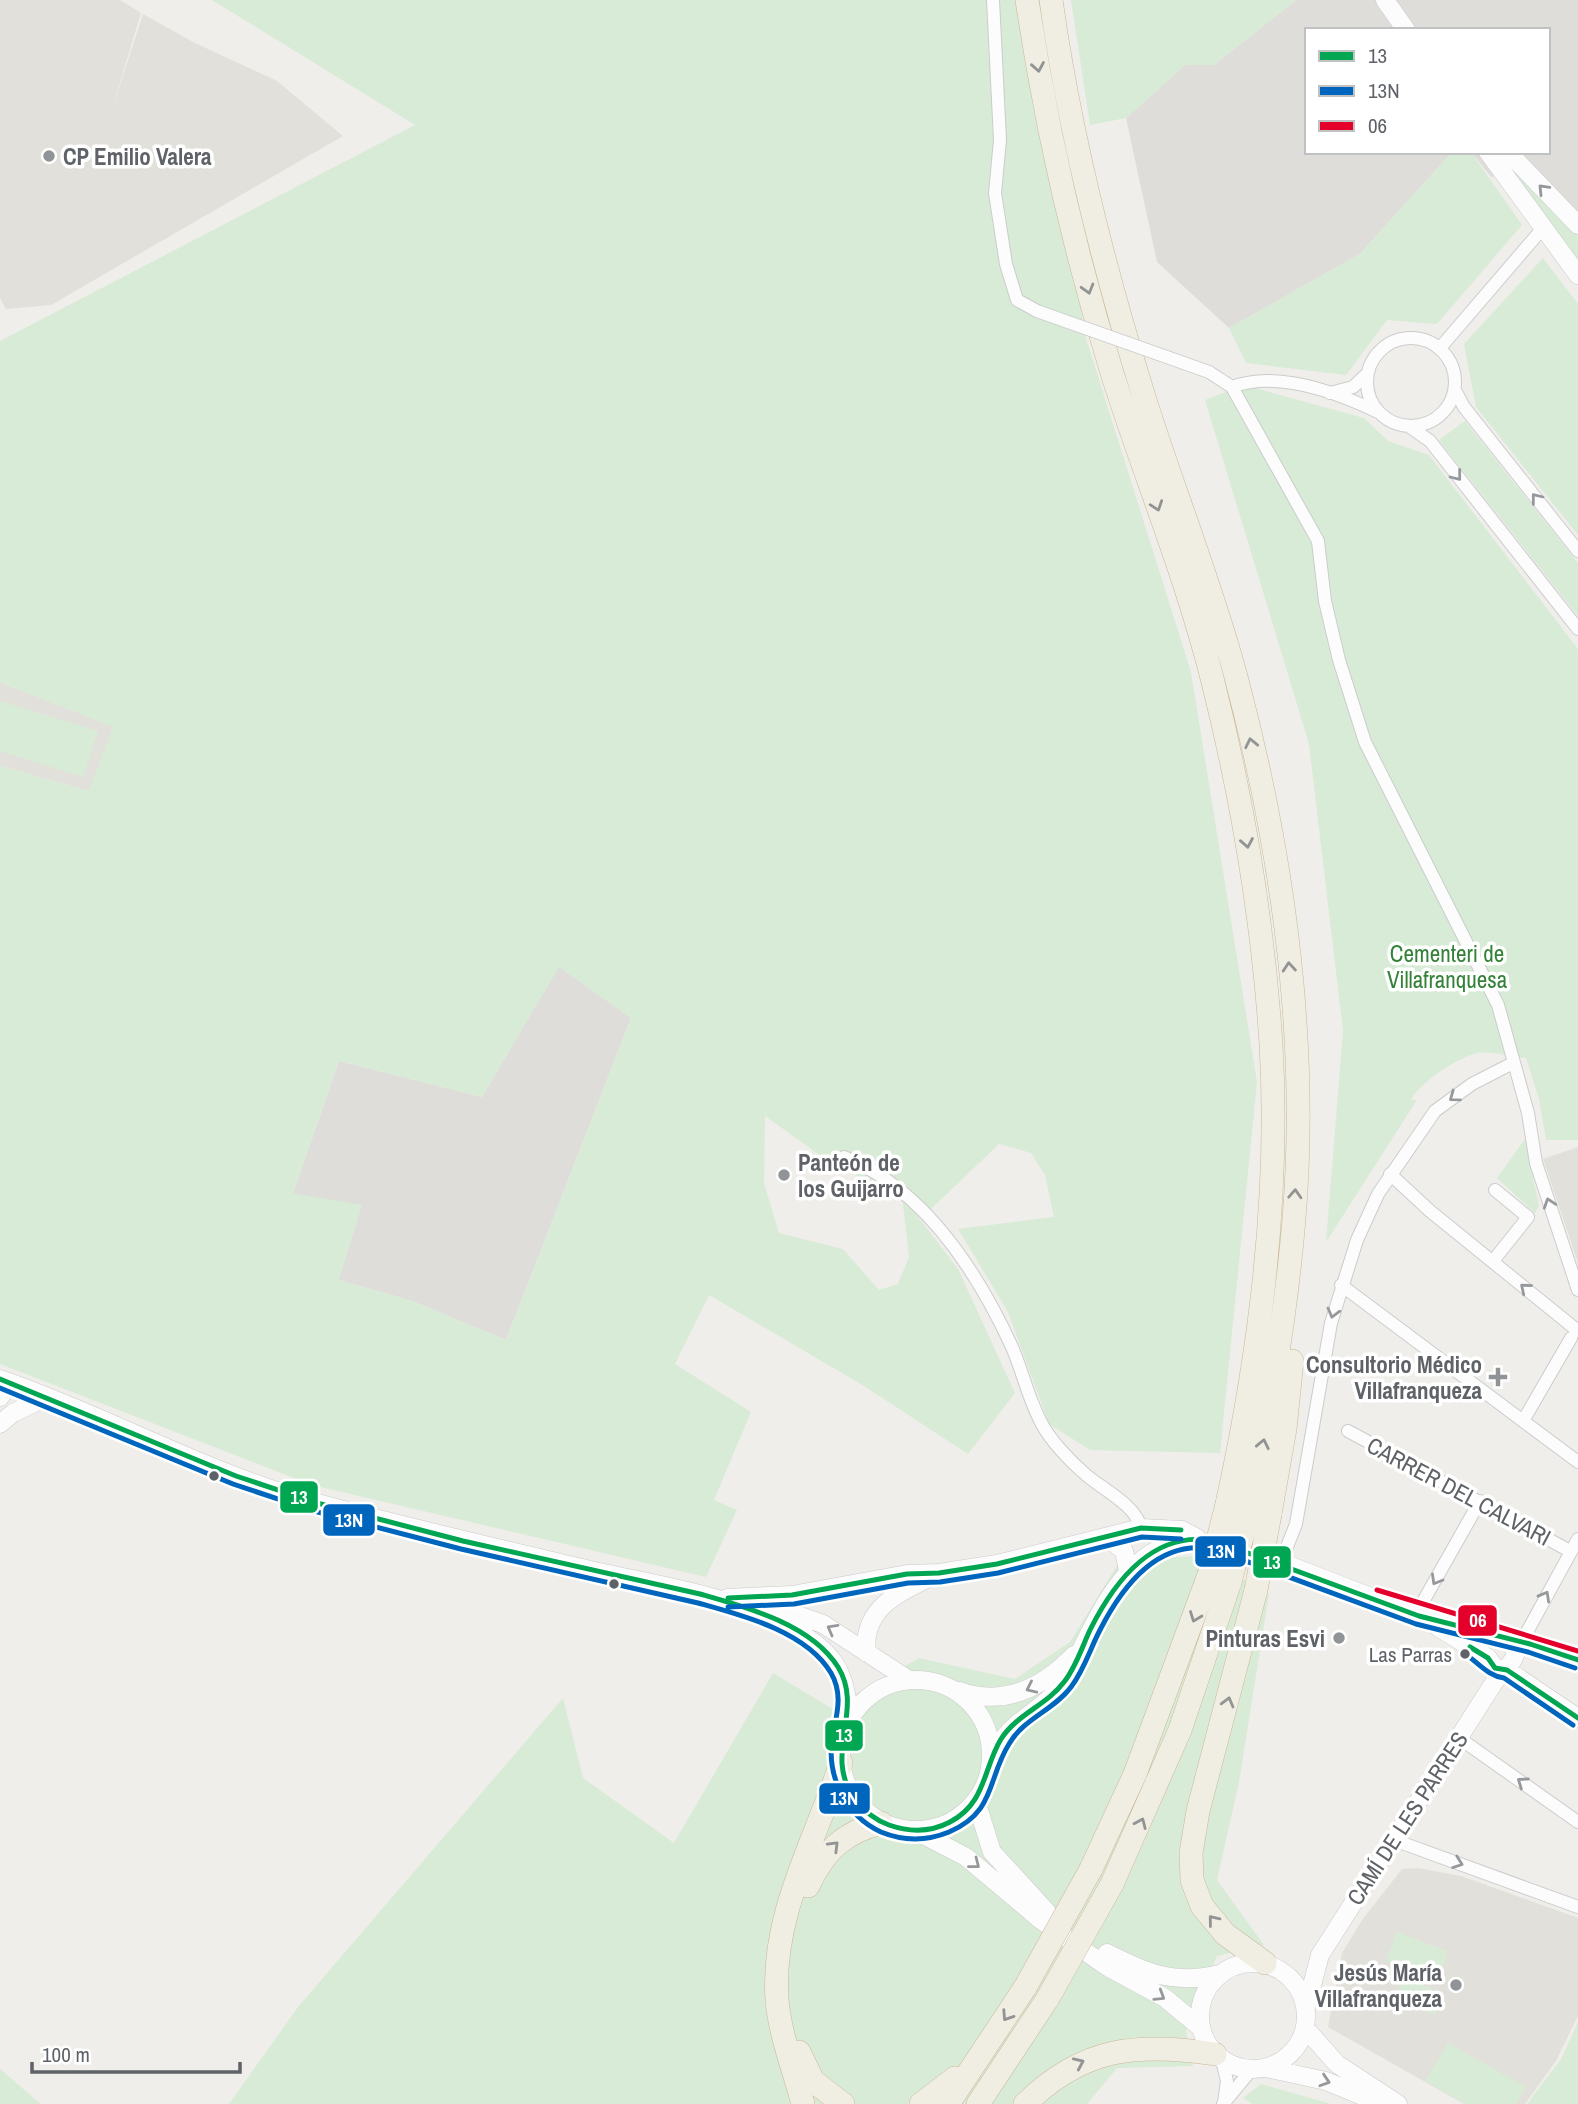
<svg xmlns="http://www.w3.org/2000/svg" width="1578" height="2104" font-family="'Archivo Narrow',sans-serif">
	<style>
		.industrial { fill: #dfddda }
		.education { fill: #e2e0da }
		.green { fill: #d8ebd6; fill-rule: evenodd }
		.lines { fill: none; stroke-linecap: round; stroke-linejoin: round }
		.street-casing { stroke: #cbcccc; stroke-width: 14 }
		.secondary-casing { stroke: #cacacb; stroke-width: 19 }
		.highway-casing { stroke: #c8b996; stroke-width: 24 }
		.street { stroke: #fdfcfc; stroke-width: 12 }
		.secondary { stroke: #fdfcfc; stroke-width: 18 }
		.highway { stroke: #f0ede3; stroke-width: 23 }
		.street-bridge-casing { stroke: #cbcccc; stroke-width: 14; stroke-linecap: butt }
		.highway-bridge-casing { stroke: #c8b996; stroke-width: 24; stroke-linecap: butt }
		.street-bridge { stroke: #fdfcfc; stroke-width: 12 }
		.highway-bridge { stroke: #f0ede3; stroke-width: 23 }
		.bus-1-casing { stroke: #fff; stroke-width: 10 }
		.bus-2-casing { stroke: #fff; stroke-width: 10 }
		.bus-3-casing { stroke: #fff; stroke-width: 10 }
		.bus-1 { stroke: #00a651; stroke-width: 5 }
		.bus-2 { stroke: #0065bd; stroke-width: 5 }
		.bus-3 { stroke: #e4002b; stroke-width: 5 }
		.oneway { stroke: #929393 }
		.oneway2 { stroke: #96999c }
		.poi-dot { fill: #919496; stroke: #fff; stroke-width: 2.5 }
		.bus-dot { fill: #5f6368; stroke: #fff; stroke-width: 2.5 }
		.labels { text-anchor: middle; dominant-baseline: central; stroke-width: 7; stroke-linejoin: round; paint-order: stroke }
		.bus-label { font-size: 21px; fill: #5f6368; stroke: #fff; text-anchor: end }
		.poi-label { font-size: 23px; font-weight: bold; fill: #5f6368; stroke: #fff; text-anchor: end }
		.park-label { font-size: 23px; fill: #348238; stroke: #fff }
		.street-label { font-size: 23px; fill: #5f6368; stroke: #fff }
		.line-badge { stroke: #fff; stroke-width: 2.5 }
		.badge-label { font-size: 19px; text-anchor: middle; font-weight: bold; fill: #fff }
	</style>
	<rect width="100%" height="100%" fill="#efeeea"/>
	<!-- industrial -->
	<path class="industrial" d="M1296,0H1578V234L1506,163L1492,178L1471,152H1548V30H1307V152H1452L1360,254L1229,328L1157,262L1126,118L1185,65H1214Z
		M559,966L631,1018L506,1340L412,1301L339,1280L293,1193L339,1061L482,1097Z"/>
	<!-- education -->
	<path class="education" d="M0,0H120L141,13L111,112L143,14L193,42L277,81L343,136L51,305L6,309L0,298Z
		M0,682L114,727L89,791L0,766Z
		M1578,1147V1263L1543,1159Z
		M1418,1868L1461,1876L1578,1918V2016L1556,2061L1525,2104H1464L1328,2027L1342,1953L1362,1920L1402,1869Z"/>
	<!-- green -->
	<path class="green" d="M212,0H1027L1086,338L1191,672L1257,1082L1220,1453L1090,1450L1049,1424L1008,1312L958,1229L1054,1217L1045,1175L1031,1153L999,1144L931,1209L903,1197L958,1269L1015,1393L968,1454L864,1386L709,1295L675,1364L751,1412L714,1500L737,1510L706,1577L312,1485L0,1364V766L89,791L113,727L0,682V341L415,125ZM559,967L631,1018L506,1340L412,1301L339,1280L362,1205L293,1193L339,1061L482,1097ZM765,1116L838,1168L902,1196L909,1257L898,1284L879,1290L843,1249L779,1233L764,1183Z
		M1071,0H1296L1214,65H1185L1126,118L1090,125Z
		M1452,152H1471L1522,225L1437,324L1387,320L1346,375L1246,363L1229,328L1360,254Z
		M1506,163L1578,234V264Z
		M1543,258L1578,304V535L1476,407L1464,344Z
		M1244,385L1364,418L1388,441L1429,455L1578,649V1140H1546L1539,1099L1526,1058C1512,1057 1491,1051 1477,1053C1457,1058 1420,1082 1411,1100H1417L1326,1242L1343,1031L1309,744L1205,400Z
		M1465,421L1578,563V616L1439,440Z
		M0,701L98,731L83,777L0,751Z
		M1525,1139L1539,1206L1535,1213L1497,1178Z
		M1201,1556L1269,1594L1239,1782L1217,1880L1264,1945L1217,1956L1186,2030L1193,2066L1117,2068L1087,2104H229L298,2007L563,1698L583,1778L674,1843L773,1673L831,1708L919,1658L1015,1679L1070,1642L1121,1559Z
		M1397,1932L1448,1951L1438,1980L1386,1961Z
		M1403,1978L1444,1993L1435,2015L1395,2000Z
		M1578,2022V2104H1527L1561,2059Z
		M1448,2043L1526,2087L1516,2104H1465L1425,2081Z
		M0,2069L41,2104H0Z
		M1261,2084L1331,2104H1252L1243,2098Z"/>
	<g class="lines">
		<defs>
			<path id="street" d="M993,0L1000,140L995,193L1006,264L1017,300L1037,311
				M1367 382a44 44 0 1 1 88 0a44 44 0 1 1-88 0Z
				M1440,348L1543,228
				M1209,372L1232,387L1318,541L1325,601L1339,660L1365,742L1498,1005L1528,1113L1536,1163L1578,1290
				M1232,387C1276,370 1336,392 1378,412
				M1455,390L1464,407L1578,551
				M1330,393L1353,387L1367,374
				M1410,427L1430,441L1578,629
				M844,1157C925,1189 977,1271 1012,1347C1023,1372 1029,1402 1043,1426C1052,1442 1071,1462 1085,1474C1102,1489 1136,1505 1141,1528
				M1390,1174L1430,1211L1578,1331
				M1493,1261L1528,1217L1495,1190
				M1341,1285L1578,1462
				M1523,1421L1571,1338
				M1348,1431L1570,1551
				M1281,1562L1296,1524L1331,1323L1357,1240L1378,1194L1435,1111L1472,1084L1513,1063
				M1416,1614L1480,1501
				M1522,1641L1578,1539
				M1459,1738L1578,1822
				M1394,1840L1578,1907
				M1222,2060L1227,2081L1224,2103
				M1223,2104L1252,2069"/>
			<path id="secondary" d="M1385,0L1406,30
				M1488,152L1578,275
				M1508,152L1578,225
				M0,1379C108,1416 209,1475 321,1504C413,1529 506,1550 599,1572C663,1586 729,1596 787,1626C832,1649 847,1670 849,1720
				M0,1397L4,1391
				M0,1424L13,1413L34,1403
				M1107,1537L1124,1551L1128,1570
				M1270,1558L1420,1616L1498,1638L1522,1641L1578,1660
				M727,1598L792,1595L907,1574L939,1573L997,1564L1141,1528L1182,1530L1197,1538
				M761,1602L823,1624L909,1680
				M1438,1627L1488,1658L1495,1668L1507,1670
				M867,1653C861,1610 898,1592 931,1577
				M1507,1670L1578,1718
				M841 1755a75 75 0 1 1 150 0a75 75 0 1 1-150 0Z
				M959,1691C1004,1707 1042,1688 1074,1655
				M992,1757C1010,1720 1033,1717 1059,1689C1072,1675 1076,1659 1085,1642C1109,1593 1137,1543 1197,1538
				M976,1801L992,1852L1047,1912
				M916,1831L966,1857L1042,1921L1106,1966L1165,1998L1201,2028
				M1107,1953C1150,1974 1173,1985 1220,1974
				M1200 2016a53 53 0 1 1 106 0a53 53 0 1 1-106 0Z
				M1306,2008L1320,1955L1495,1681C1506,1667 1520,1660 1515,1640
				M1305,2028L1337,2064L1398,2104
				M1266,2068L1326,2081L1382,2104"/>
			<path id="highway" d="M1027,0C1046,127 1075,254 1113,376C1145,477 1186,575 1212,678C1242,797 1263,920 1271,1044C1280,1198 1260,1354 1227,1504
				M1051,0C1070,136 1104,269 1145,400C1174,492 1210,581 1235,673C1282,849 1309,1037 1294,1219C1286,1317 1269,1414 1249,1511
				M1270,1514L1285,1429L1292,1361
				M1256,1590L1198,1811L1191,1853L1192,1880L1202,1906L1225,1934L1265,1963
				M1091,1869L1135,1774L1209,1575
				M1112,1884L1180,1730L1230,1582
				M808,1886C824,1851 844,1832 881,1823
				M799,2052L813,2081L843,2104
				M803,2104C794,2070 780,2035 777,2000C771,1915 815,1841 841,1763
				M921,2104L955,2078
				M948,2104L1026,1986
				M978,2104L1048,1998
				M1025,2104C1083,2047 1137,2042 1215,2054"/>
		</defs>
		<!-- street casing -->
		<use href="#street" class="street-casing"/>
		<!-- secondary casing -->
		<use href="#secondary" class="secondary-casing"/>
		<!-- highway casing -->
		<use href="#highway" class="highway-casing"/>
		<!-- street -->
		<use href="#street" class="street"/>
		<!-- secondary -->
		<use href="#secondary" class="secondary"/>
		<!-- highway -->
		<use href="#highway" class="highway"/>
		<defs>
			<path id="street-bridge" d="M1037,311L1209,372"/>
			<path id="highway-bridge" d="M1209,1575L1227,1504
				M1230,1582L1249,1511
				M1256,1590L1270,1514
				M1026,1986L1091,1869
				M1048,1998L1112,1884"/>
		</defs>
		<!-- street-bridge casing -->
		<use href="#street-bridge" class="street-bridge-casing"/>
		<!-- highway-bridge casing -->
		<use href="#highway-bridge" class="highway-bridge-casing"/>
		<!-- street-bridge -->
		<use href="#street-bridge" class="street-bridge"/>
		<!-- highway-bridge -->
		<use href="#highway-bridge" class="highway-bridge"/>
		<defs>
			<path id="bus-1" d="M0,1379L236,1476L317,1503L463,1541L700,1594C746,1607 811,1624 838,1667C865,1710 822,1755 855,1799C864,1811 875,1820 889,1825C909,1832 931,1832 950,1822C986,1803 983,1769 1001,1739C1017,1714 1047,1705 1064,1682C1076,1667 1082,1647 1090,1630C1115,1580 1156,1527 1218,1542L1419,1616L1530,1644L1578,1660
				M728,1598L792,1595L907,1574L939,1573L997,1564L1141,1528L1181,1530
				M1470,1647L1488,1658L1495,1668L1507,1670L1578,1718"/>
			<path id="bus-2" d="M0,1388L233,1484L314,1511L461,1549L698,1603C741,1615 806,1631 831,1673C844,1695 836,1717 832,1740C827,1777 846,1816 881,1832C903,1841 927,1841 949,1832C996,1812 987,1779 1009,1744C1023,1719 1054,1710 1071,1687C1084,1670 1090,1649 1100,1630C1123,1585 1160,1537 1216,1550L1416,1624L1528,1652L1575,1668
				M728,1607L794,1604L908,1583L940,1582L998,1573L1142,1537L1181,1539
				M1465,1654C1479,1663 1488,1676 1504,1678L1573,1725"/>
			<path id="bus-3" d="M1377,1590L1578,1651"/>
		</defs>
		<!-- bus-1 casing -->
		<use href="#bus-1" class="bus-1-casing"/>
		<!-- bus-2 casing -->
		<use href="#bus-2" class="bus-2-casing"/>
		<!-- bus-3 casing -->
		<use href="#bus-3" class="bus-3-casing"/>
		<!-- bus-1 -->
		<use href="#bus-1" class="bus-1"/>
		<!-- bus-2 -->
		<use href="#bus-2" class="bus-2"/>
		<!-- bus-3 -->
		<use href="#bus-3" class="bus-3"/>
	</g>
	<!-- one-way arrows -->
	<defs><path id="oneway-chevron" d="M-2-3.5L2.5 0L-2 3.5" fill="none" stroke-width="1.6" stroke-linecap="round" stroke-linejoin="round" transform="scale(1.75)"/></defs>
	<g class="oneway">
		<use href="#oneway-chevron" transform="translate(1038 67) rotate(80)"/>
		<use href="#oneway-chevron" transform="translate(1088 289) rotate(74)"/>
		<use href="#oneway-chevron" transform="translate(1157 506) rotate(71)"/>
		<use href="#oneway-chevron" transform="translate(1251 743) rotate(-102)"/>
		<use href="#oneway-chevron" transform="translate(1247 843) rotate(80)"/>
		<use href="#oneway-chevron" transform="translate(1289 967) rotate(-95)"/>
		<use href="#oneway-chevron" transform="translate(1295 1194) rotate(-87)"/>
		<use href="#oneway-chevron" transform="translate(1263 1444) rotate(-78)"/>
		<use href="#oneway-chevron" transform="translate(1195 1617) rotate(111)"/>
		<use href="#oneway-chevron" transform="translate(1228 1702) rotate(-75)"/>
		<use href="#oneway-chevron" transform="translate(1141 1823) rotate(-66)"/>
		<use href="#oneway-chevron" transform="translate(834 1846) rotate(-45)"/>
		<use href="#oneway-chevron" transform="translate(1213 1920) rotate(-129)"/>
		<use href="#oneway-chevron" transform="translate(1007 2016) rotate(123)"/>
		<use href="#oneway-chevron" transform="translate(1079 2063) rotate(-24)"/>
	</g>
	<g class="oneway2">
		<use href="#oneway-chevron" transform="translate(1543 189) rotate(-134)"/>
		<use href="#oneway-chevron" transform="translate(1457 476) rotate(52)"/>
		<use href="#oneway-chevron" transform="translate(1536 498) rotate(-128)"/>
		<use href="#oneway-chevron" transform="translate(1454 1097) rotate(144)"/>
		<use href="#oneway-chevron" transform="translate(1549 1203) rotate(-108)"/>
		<use href="#oneway-chevron" transform="translate(1525 1288) rotate(-140)"/>
		<use href="#oneway-chevron" transform="translate(1333 1313) rotate(105)"/>
		<use href="#oneway-chevron" transform="translate(1436 1580) rotate(120)"/>
		<use href="#oneway-chevron" transform="translate(1545 1596) rotate(-61)"/>
		<use href="#oneway-chevron" transform="translate(832 1629) rotate(-151)"/>
		<use href="#oneway-chevron" transform="translate(1031 1688) rotate(155)"/>
		<use href="#oneway-chevron" transform="translate(1522 1782) rotate(-145)"/>
		<use href="#oneway-chevron" transform="translate(1458 1863) rotate(20)"/>
		<use href="#oneway-chevron" transform="translate(975 1864) rotate(38)"/>
		<use href="#oneway-chevron" transform="translate(1160 1996) rotate(32)"/>
		<use href="#oneway-chevron" transform="translate(1325 2081) rotate(18)"/>
	</g>
	<!-- markers -->
	<g class="poi-dot">
		<circle cx="49" cy="156" r="7"/>
		<circle cx="784" cy="1175" r="7"/>
		<path d="M1494.5 1366.5h7v7h7v7h-7v7h-7v-7h-7v-7h7z"/>
		<circle cx="1339" cy="1638" r="7"/>
		<circle cx="1456" cy="1985" r="7"/>
	</g>
	<g class="bus-dot">
		<circle cx="214" cy="1476" r="6"/>
		<circle cx="614" cy="1584" r="6"/>
		<circle cx="1465" cy="1654" r="6"/>
	</g>
	<g class="labels">
		<!-- bus labels -->
		<g class="bus-label">
			<text x="1452" y="1654">Las Parras</text>
		</g>
		<!-- poi labels -->
		<g class="poi-label">
			<text x="63" y="156" text-anchor="start">CP Emilio Valera</text>
			<text x="798" y="1162" text-anchor="start">Panteón de<tspan x="798" dy="26">los Guijarro</tspan></text>
			<text x="1482" y="1364">Consultorio Médico<tspan x="1482" dy="26">Villafranqueza</tspan></text>
			<text x="1325" y="1638">Pinturas Esvi</text>
			<text x="1442" y="1972">Jesús María<tspan x="1442" dy="26">Villafranqueza</tspan></text>
		</g>
		<!-- park labels -->
		<g class="park-label">
			<text x="1447" y="953">Cementeri de<tspan x="1447" dy="26">Villafranquesa</tspan></text>
		</g>
		<!-- street labels -->
		<g class="street-label">
			<text transform="translate(1459 1491) rotate(28)">CARRER DEL CALVARI</text>
			<text transform="translate(1407 1818) rotate(-57)">CAMÍ DE LES PARRES</text>
		</g>
	</g>
	<g class="line-badge">
		<rect x="279" y="1480" width="40" height="34" rx="7" fill="#00a651"/>
		<rect x="322" y="1503" width="54" height="34" rx="7" fill="#0065bd"/>
		<rect x="1194" y="1535" width="53" height="33" rx="7" fill="#0065bd"/>
		<rect x="1252" y="1545" width="40" height="34" rx="7" fill="#00a651"/>
		<rect x="1457" y="1604" width="41" height="33" rx="7" fill="#e4002b"/>
		<rect x="824" y="1719" width="40" height="33" rx="7" fill="#00a651"/>
		<rect x="818" y="1782" width="53" height="33" rx="7" fill="#0065bd"/>
	</g>
	<g class="badge-label">
		<text x="299" y="1504">13</text>
		<text x="349" y="1527">13N</text>
		<text x="1221" y="1558">13N</text>
		<text x="1272" y="1569">13</text>
		<text x="1478" y="1627">06</text>
		<text x="844" y="1742">13</text>
		<text x="844" y="1805">13N</text>
	</g>
	<!-- legend -->
	<rect x="1305" y="28" width="245" height="126" fill="#ffffff" stroke="#bfc1c3" stroke-width="2"/>
	<rect x="1319" y="51" width="35" height="10" fill="#00a651" stroke="#bfc1c3" stroke-width="2"/>
	<text x="1368" y="63" font-size="21" fill="#5f6368">13</text>
	<rect x="1319" y="86" width="35" height="10" fill="#0065bd" stroke="#bfc1c3" stroke-width="2"/>
	<text x="1368" y="98" font-size="21" fill="#5f6368">13N</text>
	<rect x="1319" y="121" width="35" height="10" fill="#e4002b" stroke="#bfc1c3" stroke-width="2"/>
	<text x="1368" y="133" font-size="21" fill="#5f6368">06</text>
	<!-- scale -->
	<path d="M32 2062v10h208v-10" fill="none" stroke="#5f6368" stroke-width="3.5"/>
	<text x="42" y="2062" font-size="21" fill="#5f6368" stroke="#ffffff" stroke-width="5" paint-order="stroke">100 m</text>
</svg>
